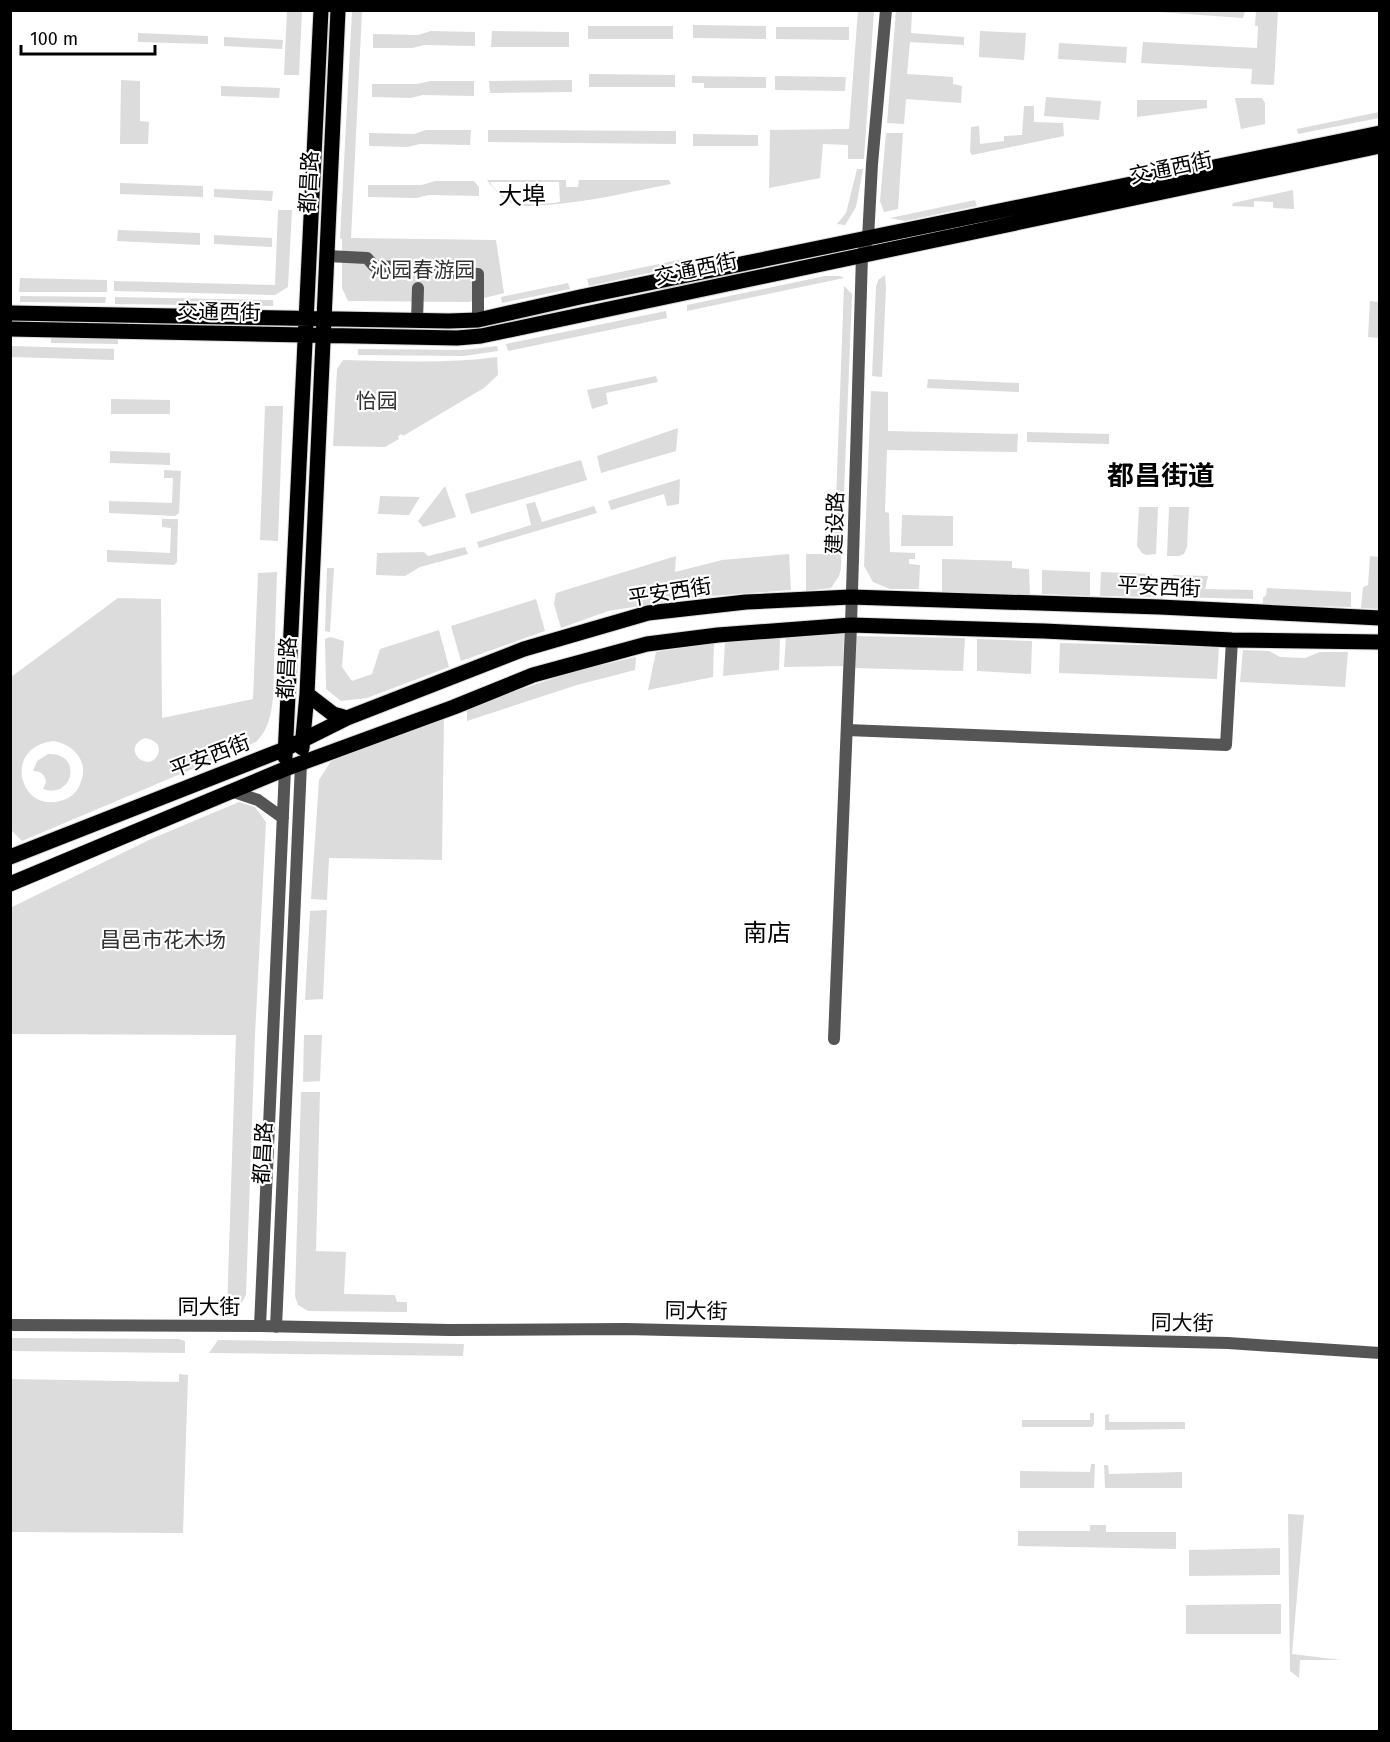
<svg xmlns="http://www.w3.org/2000/svg" width="1390" height="1742" font-family="'Fira Sans','Noto Sans SC',sans-serif">
	<style>
		.green { fill: #dcdcdc; fill-rule: evenodd }
		.lines { fill: none; stroke-linecap: round; stroke-linejoin: round }
		.major-casing { stroke: #dbdbdb; stroke-width: 17 }
		.minor { stroke: #555; stroke-width: 12 }
		.major { stroke: #000; stroke-width: 15 }
		.labels { text-anchor: middle; dominant-baseline: central; stroke-width: 4.5; stroke-linejoin: round; paint-order: stroke }
		.street-label { font-size: 21px; fill: #000; stroke: #fff }
		.park-label { font-size: 21px; fill: #333; stroke: #fff }
		.quarter-label { font-size: 24px; fill: #000; stroke: #fff }
		.district-label { font-size: 27px; font-weight: bold; fill: #000; stroke: #fff }
	</style>
	<rect width="100%" height="100%" fill="#fff"/>
	<!-- green -->
	<path class="green" d="M858,10L874,11L864,159H848V145L823,144L820,178L769,188L770,130L849,129Z
		M287,11H302L299,75H284Z
		M352,11H362L351,238L496,240L504,293L469,302L348,301L342,288V239L340,238Z
		M896,11H912L911,33L964,37V45L910,42L907,74L953,77V84L962,86L961,103L906,99L904,124L887,123Z
		M1145,11L1245,10V11L1243,18Z
		M1256,11H1278L1274,84L1273,85L1251,84L1252,69L1141,63L1143,42L1257,48L1258,26H1255Z
		M693,25L766,26V39L693,38Z
		M588,26H673V39H588Z
		M776,27H849V40L776,39Z
		M431,31L475,32V46L424,45L412,48H373V34L418,35Z
		M492,31L569,32V47H491Z
		M980,31L1026,33L1024,60L979,57Z
		M138,33L208,36V44L138,42Z
		M224,37L283,40L282,49L224,46Z
		M1059,43L1127,47L1126,63L1058,59Z
		M589,74L675,75V87H589Z
		M692,76L766,77V88H704V83H692Z
		M775,76L846,77L845,91L775,90Z
		M121,80L140,81V121L149,122L148,144H120Z
		M572,80V92L490,93L489,81Z
		M430,81H474V96L423,95L411,98L372,97V84H417Z
		M221,86L280,88L279,98L221,96Z
		M1046,97L1101,101L1099,120L1044,116Z
		M1235,98H1262L1265,103V124L1241,129Z
		M1137,100H1207V108L1137,117Z
		M1024,106H1034V122L1063,123L1064,136L972,155L970,152L971,127L979,126L980,144L1004,141V136L1022,135Z
		M1379,112V118L1298,134L1297,129Z
		M426,130H471L470,145L420,144L407,147L369,146V133L414,134Z
		M488,130L676,131V144L488,142Z
		M886,133H903L898,209L884,212L880,201Z
		M693,134L758,135V146H693Z
		M857,169H863L856,207L845,225L837,224L846,213Z
		M487,180H566V187H578L579,180H669L671,184C630,192 588,202 547,205C538,205 528,207 519,205C505,202 495,191 487,180ZM490,182H559L560,202C534,206 504,207 490,182Z
		M435,181H474L479,187V196L429,195L416,198L368,197V185H422Z
		M120,183L203,186V197L120,194Z
		M214,189L273,191L272,201L214,197Z
		M1293,190L1294,209L1273,208V202L1254,201V207L1232,206L1233,203Z
		M975,200L977,206L905,221L890,218Z
		M278,210H292L288,287L275,295L114,291V281L275,285Z
		M118,230L200,233V245L117,241Z
		M214,235L272,238V247L214,244Z
		M683,259L685,265L589,286L587,279Z
		M885,275L886,288L882,377L872,376L876,287L878,280Z
		M825,276H840L844,278L687,311V305Z
		M20,278L107,280V292H19Z
		M568,283L570,289L502,303L501,297Z
		M844,286L852,294L841,568L839,576L831,588L806,591V554H834Z
		M20,296L106,297L105,303L20,302Z
		M115,297L273,300V306L115,304Z
		M1370,301L1379,302V338L1368,337Z
		M666,311L667,318L508,351L506,344Z
		M51,335L118,337V344L51,343Z
		M11,346L114,349V360L11,357Z
		M497,346L498,351L464,356L358,355V349L463,350Z
		M497,357L498,375L484,388L403,436L402,434L398,436L399,439L385,447L333,446L337,369L343,360C395,361 446,364 497,357Z
		M656,376L658,382L606,393L608,404L592,409L587,390Z
		M928,379L1019,383V392L927,388Z
		M871,391L888,392V431L1018,434L1017,452L887,450L885,512L889,513L890,552L915,553V559H909V564L920,565L919,589H890L873,582L864,566Z
		M111,399L170,400V414H111Z
		M265,406H283L278,541L260,540Z
		M678,428L676,451L601,473L597,456Z
		M1027,432L1109,434V444L1027,442Z
		M110,451L170,453V465L110,463Z
		M581,460L587,480L471,514L465,494Z
		M164,470L181,471L179,513L175,516L109,513V501L172,503L173,478H164Z
		M680,479L679,504L667,506L664,494L611,510L608,501Z
		M445,486L456,517L423,527L418,521Z
		M380,496L420,497L409,515L378,514Z
		M535,502L542,522L594,506L597,513L479,548L477,542L531,525L526,504Z
		M1139,507H1158L1156,554L1146,555L1142,553L1137,546Z
		M1169,507H1189L1187,547L1184,554L1179,556H1167Z
		M902,515L953,516V546H901Z
		M162,519H178L177,562L174,565L107,562V550L170,553L171,528L162,527Z
		M465,547L468,554L420,567L405,576L376,575L377,553L424,552L428,556Z
		M789,554L791,590L698,597L608,611L561,628L554,604L556,593L676,556L675,572L722,560Z
		M1370,556L1379,557V609L1361,608L1363,587L1368,585Z
		M942,559L1012,561V568L1029,569L1030,596L942,592Z
		M327,568H334L330,632L325,631Z
		M1042,570L1090,572V596L1042,594Z
		M277,572L273,698C271,715 269,729 256,742L22,841L11,830V677L118,598L161,599L162,718L253,699L258,573ZM145,738C153,739 162,744 158,754C149,775 119,749 145,738ZM54,741C74,745 90,762 80,784C77,793 69,799 60,801C18,812 3,746 54,741Z
		M1101,572L1152,574L1151,597L1100,596Z
		M1173,575L1208,576L1205,589L1253,590V599L1173,597Z
		M1267,588L1351,592V607L1263,605V597L1266,596Z
		M536,599L545,631L461,661L451,626Z
		M439,630L449,667L367,698L341,701L326,689L325,639L330,637L344,641L342,667L352,681L372,674L380,649Z
		M844,633L843,666L784,667L786,636Z
		M855,636L965,638L963,671L854,668Z
		M780,637L779,670L723,676L725,642Z
		M977,639L1032,641L1031,674L977,671Z
		M714,643L713,677L648,690L656,652Z
		M1060,643L1219,647L1217,679L1059,673Z
		M1243,650L1269,651L1280,657L1305,658L1320,652H1348L1345,687L1240,682Z
		M636,657L635,670L577,685L467,721V707L576,671Z
		M444,714L442,860L329,858L327,900L311,899L319,780L331,761Z
		M48,754C83,752 74,800 43,789L46,782C45,774 40,771 33,771L37,761Z
		M239,802L255,807L266,822L255,1035L246,1295C241,1305 239,1308 227,1310L236,1035L11,1034L10,908L151,839Z
		M327,910L323,999L305,1000L310,911Z
		M304,1035H322L320,1081L303,1082Z
		M301,1092H320L316,1251L346,1252L344,1294L395,1295L397,1302H407V1312L308,1311L298,1305L295,1296Z
		M11,1338L178,1339L185,1341V1353L11,1351Z
		M218,1340L464,1344L463,1356L209,1353Z
		M179,1374L188,1375L183,1533L11,1532V1379L179,1382Z
		M1090,1413H1094V1424L1092,1427H1022V1420H1090Z
		M1109,1414V1422H1185V1429L1105,1430V1415Z
		M1091,1464H1095L1094,1488H1020V1471L1090,1472Z
		M1104,1465H1108L1109,1474L1182,1472V1488H1105Z
		M1288,1514L1304,1515L1292,1654L1341,1660H1300L1299,1678L1290,1671Z
		M1090,1525H1106V1532H1176V1549L1018,1546V1531H1090Z
		M1280,1548V1575L1189,1576V1550Z
		M1281,1604V1633L1280,1634H1186V1605Z"/>
	<g class="lines">
		<defs>
			<path id="major" d="M10,313L449,321L478,320L580,297L1380,133
				M10,329L457,338L481,336L1380,146
				M307,694L333,714L347,718
				M302,748L307,694L338,10
				M285,757L321,10
				M10,857L285,749L347,718L524,649L648,613L746,602L851,597L1160,607L1380,618
				M10,884L285,769L454,707L533,675L647,644L718,635L851,625L1044,631L1232,640L1380,642"/>
		</defs>
		<!-- major casing -->
		<use href="#major" class="major-casing"/>
		<!-- minor -->
		<path class="minor" d="M327,256L367,258L374,266L396,267
			M438,269H455V273L478,274V320
			M417,321L418,288
			M847,730L1226,745L1232,640
			M234,792L258,800L283,818
			M834,1039L851,625L862,255L868,238L872,164L886,10
			M10,1325L260,1326L449,1330L625,1329L1228,1343L1380,1353
			M260,1326L285,769
			M276,1327L301,764"/>
		<!-- major -->
		<use href="#major" class="major"/>
	</g>
	<g class="labels">
		<!-- street labels -->
		<g class="street-label">
			<text transform="translate(1171 168) rotate(-12)">交通西街</text>
			<text transform="translate(309 182) rotate(-87)">都昌路</text>
			<text transform="translate(696 269) rotate(-12)">交通西街</text>
			<text transform="translate(219 312) rotate(1)">交通西街</text>
			<text transform="translate(835 523) rotate(-88)">建设路</text>
			<text transform="translate(1159 587) rotate(3)">平安西街</text>
			<text transform="translate(670 592) rotate(-9)">平安西街</text>
			<text transform="translate(287 668) rotate(-87)">都昌路</text>
			<text transform="translate(210 756) rotate(-21)">平安西街</text>
			<text transform="translate(263 1153) rotate(-87)">都昌路</text>
			<text x="209" y="1307">同大街</text>
			<text transform="translate(696 1311) rotate(1)">同大街</text>
			<text transform="translate(1182 1323) rotate(1)">同大街</text>
		</g>
		<!-- park labels -->
		<g class="park-label">
			<text x="423" y="270">沁园春游园</text>
			<text x="377" y="401">怡园</text>
			<text x="163" y="940">昌邑市花木场</text>
		</g>
		<!-- quarter labels -->
		<g class="quarter-label">
			<text x="522" y="196">大埠</text>
			<text x="767" y="933">南店</text>
		</g>
		<!-- district labels -->
		<g class="district-label">
			<text x="1161" y="476">都昌街道</text>
		</g>
	</g>
	<!-- border -->
	<rect width="1390" height="1742" fill="none" stroke="#000000" stroke-width="24"/>
	<!-- scale -->
	<path d="M21 45v9h134v-9" fill="none" stroke="#000000" stroke-width="3"/>
	<text x="30" y="45" font-size="18" fill="#000000" stroke="#ffffff" stroke-width="4.5" paint-order="stroke">100 m</text>
</svg>
